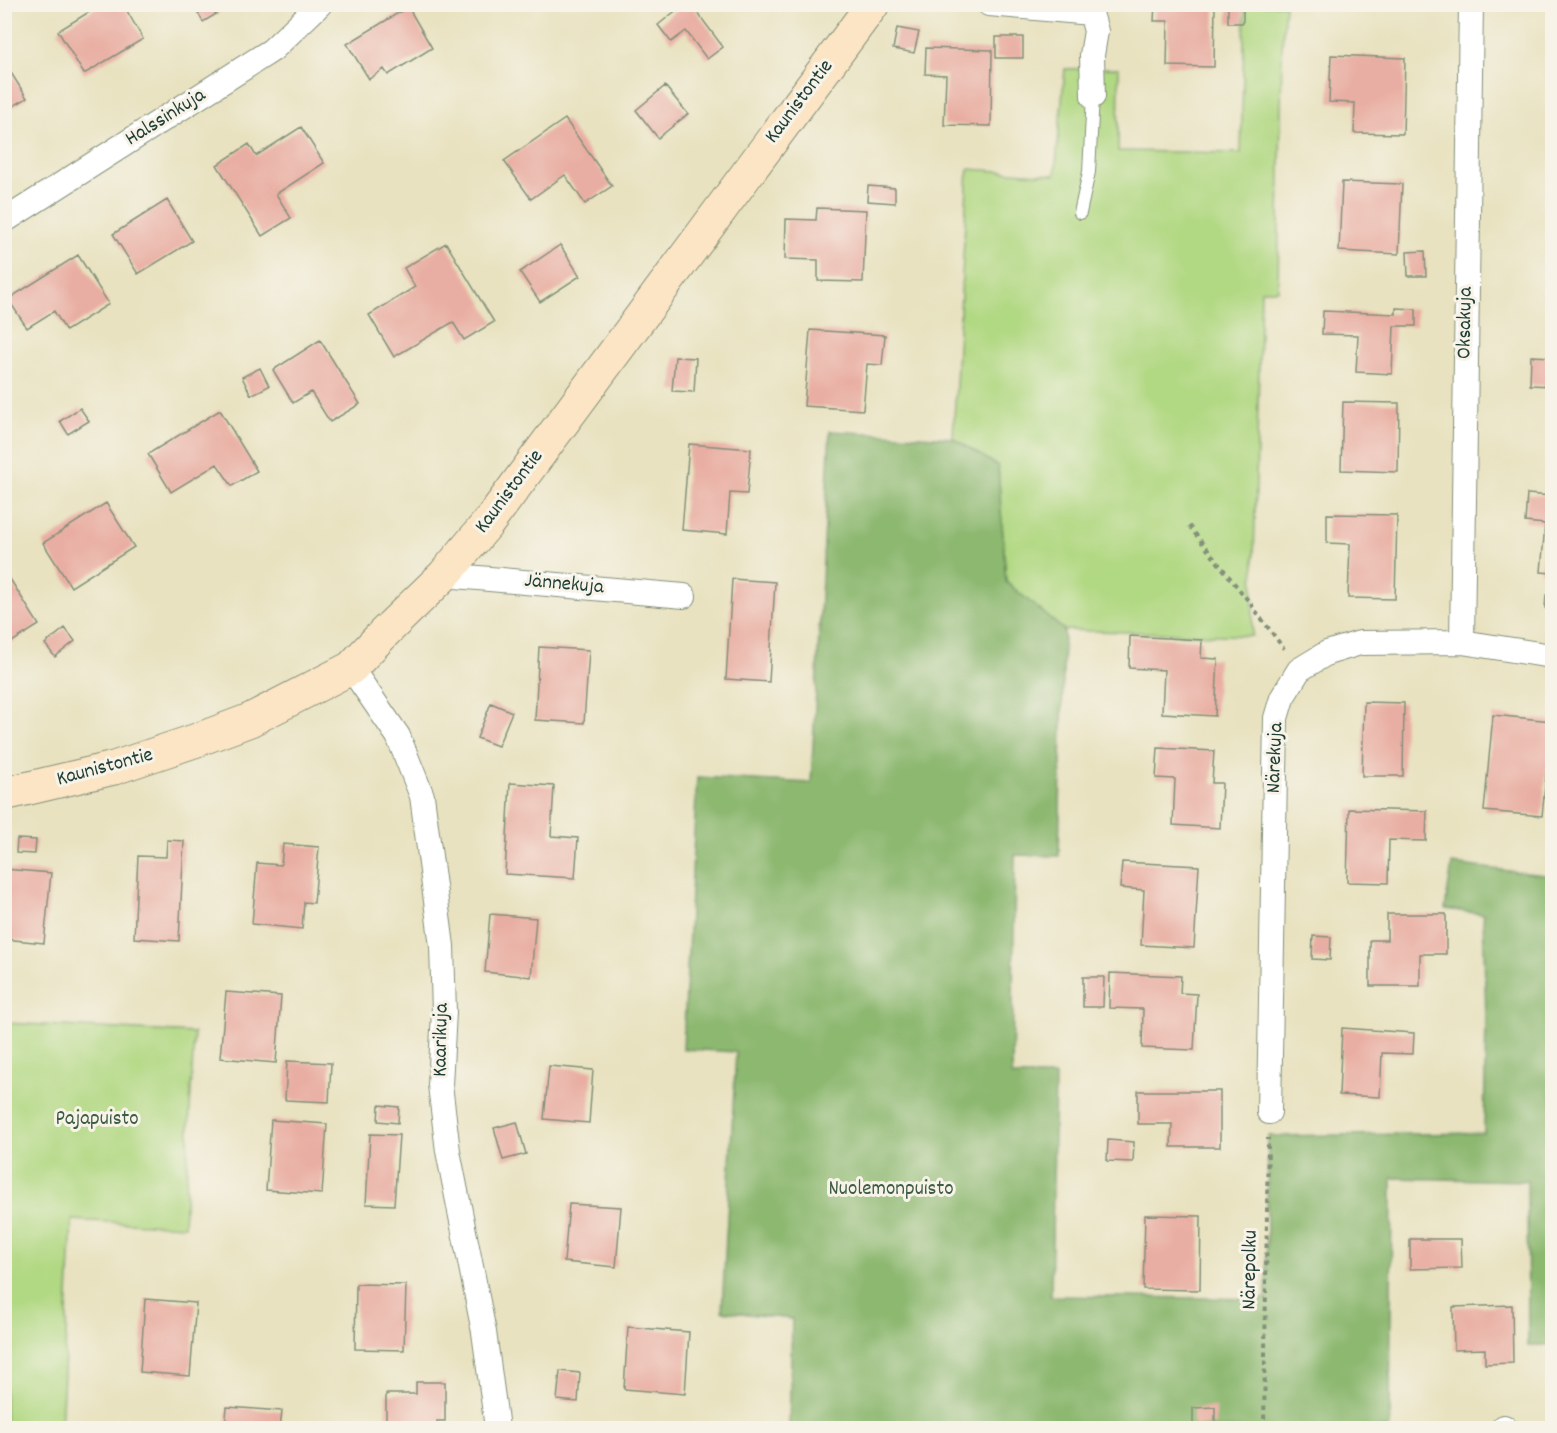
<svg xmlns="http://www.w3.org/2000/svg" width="1557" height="1433" font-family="Dekko,sans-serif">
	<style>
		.green { fill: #b1d882; stroke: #688a5b; stroke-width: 1.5 }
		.forest { fill: #8cb870; stroke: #567a52; stroke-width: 1.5 }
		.building { fill: #e9aea3 }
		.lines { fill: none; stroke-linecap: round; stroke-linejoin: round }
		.lane-casing { stroke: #84907a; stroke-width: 14 }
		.street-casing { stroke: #84907a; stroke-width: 26 }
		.secondary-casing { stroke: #84907a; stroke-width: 35 }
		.path { stroke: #84907a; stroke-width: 4; stroke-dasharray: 4.5 4.5; stroke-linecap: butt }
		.lane { stroke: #fff; stroke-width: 12 }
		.street { stroke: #fff; stroke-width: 24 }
		.secondary { stroke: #fce5c4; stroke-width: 33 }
		.labels { text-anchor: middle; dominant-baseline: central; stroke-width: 6; stroke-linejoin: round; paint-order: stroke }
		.street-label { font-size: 21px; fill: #1f3d34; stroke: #f7f3e8 }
		.park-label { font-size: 21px; fill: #3c5c44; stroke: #f7f3e8 }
	</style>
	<rect width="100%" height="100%" fill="#f7f3e8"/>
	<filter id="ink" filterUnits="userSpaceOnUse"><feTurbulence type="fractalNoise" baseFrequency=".0167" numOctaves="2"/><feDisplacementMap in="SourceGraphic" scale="12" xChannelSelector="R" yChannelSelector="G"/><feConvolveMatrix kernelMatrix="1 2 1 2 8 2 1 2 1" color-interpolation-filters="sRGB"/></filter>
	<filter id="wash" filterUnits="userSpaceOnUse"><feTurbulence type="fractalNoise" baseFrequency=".008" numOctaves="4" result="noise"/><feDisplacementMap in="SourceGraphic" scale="24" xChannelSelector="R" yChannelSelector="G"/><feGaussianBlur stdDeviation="1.35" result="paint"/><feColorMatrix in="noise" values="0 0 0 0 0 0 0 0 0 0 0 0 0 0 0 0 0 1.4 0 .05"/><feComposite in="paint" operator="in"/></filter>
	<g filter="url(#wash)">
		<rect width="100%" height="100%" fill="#e8e2c0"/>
		<!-- green -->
		<path class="green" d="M1245,5H1285L1282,47L1278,290H1261L1252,636L1064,630L1006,582L998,466L953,438L968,169L1055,175L1065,69L1119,68L1118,151L1241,153Z
			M5,1023L194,1033L184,1226L72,1220L61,1428H5Z"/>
		<!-- forest -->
		<path class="forest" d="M830,431L953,438L998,466L1006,582L1064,630L1059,856L1015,855L1012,1076H1055L1051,1296L1266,1299L1268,1136L1484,1133L1486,1019L1483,914L1445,909L1452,864L1552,876V1345H1528L1527,1181L1392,1178L1390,1428H789L792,1319L722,1311L736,1052L683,1049L697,777L811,783Z"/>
		<g id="blocks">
			<!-- building -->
			<path class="building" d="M102,4H123L143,39L84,74L58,31Z
				M193,4H233L203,22Z
				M684,4H691L723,47L707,59L686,31L671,42L658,25Z
				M1155,4H1215L1214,67L1167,66L1168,21H1154Z
				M1228,4H1243V23H1228Z
				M408,7L432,48L388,75L384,69L369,79L347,44Z
				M897,28L919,32L914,53L893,49Z
				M996,37H1023V58H996Z
				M926,48L992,50L991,126L944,125L946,75L925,74Z
				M1331,55L1405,58L1403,134L1354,133L1355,103L1329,102Z
				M6,65L27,98L4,112V66Z
				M665,86L688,114L658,138L636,110Z
				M565,119L612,186L585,204L565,175L531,199L504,161Z
				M301,127L324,163L276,194L291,218L262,236L217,165L249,144L256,156Z
				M1342,182L1402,184L1399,254L1339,251Z
				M868,186L895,188V203L867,201Z
				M167,200L192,241L138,274L113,234Z
				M817,208L866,210L863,282L818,281V260L785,259L786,219L816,220Z
				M446,243L494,322L464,340L453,322L394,357L369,315L415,287L404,268Z
				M560,245L580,276L540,302L520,272Z
				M1425,251L1426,276H1408L1407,252Z
				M78,255L109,304L66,331L54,311L27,328L8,299Z
				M1396,308L1416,309V326H1394L1392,374L1356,372L1358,335L1322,334L1323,311L1396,314Z
				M810,330L885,335L882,365L867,364L863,410L804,406Z
				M320,340L360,404L330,422L311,392L293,403L273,370Z
				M1531,356L1552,357V386L1530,385Z
				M675,357L696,358L694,392L672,391Z
				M260,368L269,386L251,395L242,377Z
				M1343,402L1399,403L1398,472L1341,470Z
				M80,408L89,421L68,434L60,421Z
				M220,410L257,471L232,486L217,464L171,492L148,454Z
				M689,444L751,449L747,494L730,493L727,534L682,530Z
				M1527,494L1552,496V573L1541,572L1545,524L1525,522Z
				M106,503L134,547L71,587L43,543Z
				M1327,514L1397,515L1395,599L1348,598L1350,544L1327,543Z
				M10,579L39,625L4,647V582Z
				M732,579L775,582L769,682L726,679Z
				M1546,595H1552V608H1545Z
				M65,628L75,641L55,657L45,644Z
				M1130,636L1202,640L1201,658L1218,659L1215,716L1162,713L1164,670L1129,668Z
				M539,647L589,650L584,723L535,720Z
				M1364,702L1404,703L1403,776H1362Z
				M491,703L512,712L498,746L477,738Z
				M1493,715L1552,721V768L1547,767L1542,816L1484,811Z
				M1158,748L1214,751L1212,783H1222L1220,828L1173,825L1175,779L1156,778Z
				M510,783L554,786L551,836L578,838L575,878L505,874Z
				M1349,809L1427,811L1426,841L1389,840L1388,883L1347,882Z
				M17,839L36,840L35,854L16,853Z
				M167,840L184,841L179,941L134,938L138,856L166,857Z
				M283,844L319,847L314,903L304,902L302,929L252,924L257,863L281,865Z
				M1122,862L1199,866L1194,948L1141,945L1144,890L1120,888Z
				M4,869L51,873L44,943L4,939Z
				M490,914L536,918L531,977L485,972Z
				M1387,914H1446V954H1420V986H1370V940H1387Z
				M1313,936L1331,937L1330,960L1312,959Z
				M1110,973L1181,976L1180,993L1197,994L1194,1050L1142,1048L1143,1009L1109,1008Z
				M1083,977H1104L1103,1007H1083Z
				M226,992L281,996L276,1063L220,1058Z
				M1342,1028L1414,1033L1413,1054L1382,1053L1380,1097L1339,1095Z
				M287,1061L331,1063L329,1102L285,1100Z
				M549,1066L593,1070L589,1123L544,1119Z
				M1138,1091H1220V1147H1171L1172,1124H1138Z
				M379,1105L399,1107L398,1123L378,1121Z
				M271,1120L327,1124L322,1194L266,1190Z
				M517,1122L526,1154L503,1160L494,1128Z
				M370,1134L399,1135L394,1205L366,1204Z
				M1108,1140L1134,1142L1133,1162L1107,1161Z
				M569,1204L621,1207L616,1267L564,1262Z
				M1145,1215L1201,1216L1200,1290L1143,1289Z
				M1410,1239H1461L1462,1268L1410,1269Z
				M356,1284L406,1285L404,1350L355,1349Z
				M145,1299L196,1303L190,1376L140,1372Z
				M1512,1305L1513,1363L1485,1364V1349L1454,1350L1453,1307Z
				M628,1327L689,1332L685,1394L624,1389Z
				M560,1371L580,1373L578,1402L557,1400Z
				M416,1382H445V1421H437V1428H386V1394H416Z
				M227,1407L282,1411L280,1428H225Z
				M1215,1407V1425L1193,1426V1408Z"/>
		</g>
	</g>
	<g filter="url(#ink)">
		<use href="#blocks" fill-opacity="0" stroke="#84907a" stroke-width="1.5"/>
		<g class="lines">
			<defs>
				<path id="lane" d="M1080,213L1089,172L1093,96"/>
				<path id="street" d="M989,4L1091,13L1096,31L1092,55L1093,96
					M4,221L272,50L320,4
					M444,575L684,596
					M1462,642L1471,4
					M351,668L398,736L422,796L442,946L444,1012L440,1085L448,1151L484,1332L497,1428
					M1269,1112L1276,718L1282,698L1299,670L1327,653L1360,643L1462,642L1552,656
					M1504,1427V1428"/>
				<path id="secondary" d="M4,794L114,768L197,740L250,720L351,668L385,632L444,575L488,523L873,4"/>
			</defs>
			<!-- lane casing -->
			<use href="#lane" class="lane-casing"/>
			<!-- street casing -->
			<use href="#street" class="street-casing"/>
			<!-- secondary casing -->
			<use href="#secondary" class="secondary-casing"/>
			<!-- path -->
			<path class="path" d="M1189,526L1250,603L1284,649
				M1264,1428L1268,1138"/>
			<!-- lane -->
			<use href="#lane" class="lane"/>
			<!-- street -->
			<use href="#street" class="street"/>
			<!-- secondary -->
			<use href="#secondary" class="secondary"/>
		</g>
	</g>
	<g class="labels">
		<!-- street labels -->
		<g class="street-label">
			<text transform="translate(800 102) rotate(-53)">Kaunistontie</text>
			<text transform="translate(166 118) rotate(-32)">Halssinkuja</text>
			<text transform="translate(1466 323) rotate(-89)">Oksakuja</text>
			<text transform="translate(510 492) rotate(-53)">Kaunistontie</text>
			<text transform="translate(564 585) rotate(5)">Jännekuja</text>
			<text transform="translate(1276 758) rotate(-88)">Närekuja</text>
			<text transform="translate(105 768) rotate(-15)">Kaunistontie</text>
			<text transform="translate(442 1040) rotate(-89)">Kaarikuja</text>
			<text transform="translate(1251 1270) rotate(-89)">Närepolku</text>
		</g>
		<!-- park labels -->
		<g class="park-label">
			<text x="97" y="1120">Pajapuisto</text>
			<text x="891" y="1190">Nuolemonpuisto</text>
		</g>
	</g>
	<!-- margin -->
	<rect width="1557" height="1433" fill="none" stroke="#f7f3e8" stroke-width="24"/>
</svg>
